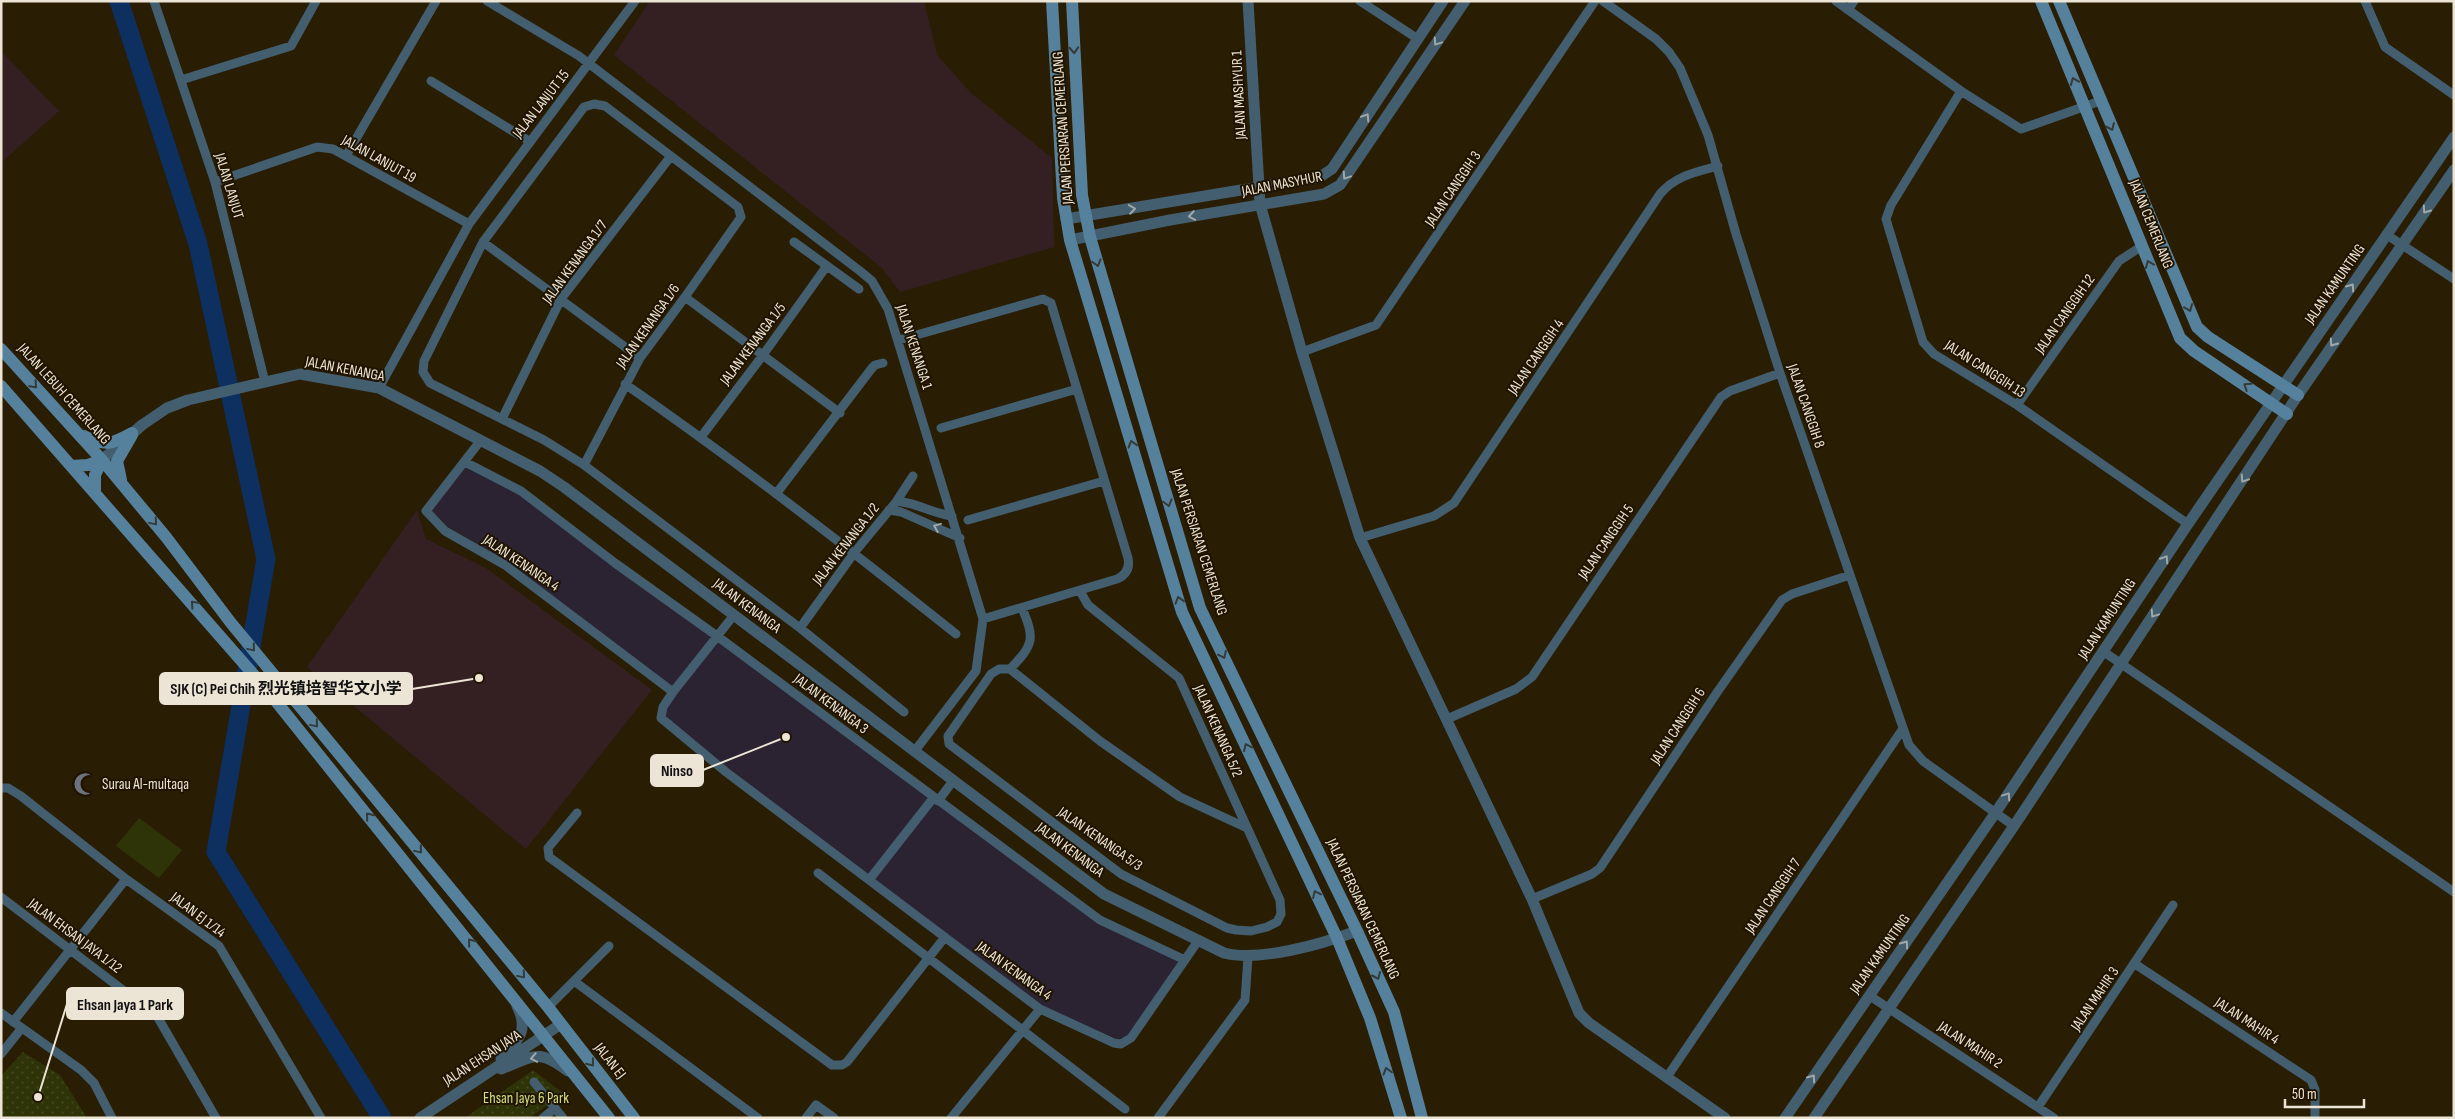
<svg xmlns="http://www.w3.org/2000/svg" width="2455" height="1119" font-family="'Sofia Sans Condensed','Noto Sans SC',sans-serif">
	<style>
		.commercial { fill: #2b2332 }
		.education { fill: #342023 }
		.park { fill: url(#park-dots) }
		.pitch { fill: #2f3408 }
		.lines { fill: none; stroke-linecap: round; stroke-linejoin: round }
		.river { stroke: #0d3061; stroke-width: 19 }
		.minor { stroke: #435e6f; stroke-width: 9 }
		.tertiary { stroke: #435e6f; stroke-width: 11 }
		.secondary { stroke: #55819d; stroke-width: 12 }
		.oneway { stroke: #a0a8a7 }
		.oneway2 { stroke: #333a37 }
		.labels { text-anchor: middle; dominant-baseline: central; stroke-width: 4; stroke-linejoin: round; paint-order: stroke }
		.street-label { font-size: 15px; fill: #ece4d4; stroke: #201400 }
		.poi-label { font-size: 15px; fill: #ece4d4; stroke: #201400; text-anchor: start }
		.park-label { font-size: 15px; fill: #d0e07d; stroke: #201400 }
		.leader { fill: none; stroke: #ece4d4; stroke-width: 2 }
		.callout-dot { fill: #ece4d4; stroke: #201400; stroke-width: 2 }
		.callout { fill: #ece4d4; stroke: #ece4d4; stroke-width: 2 }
		.callout-label { font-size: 16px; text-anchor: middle; font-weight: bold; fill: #111 }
	</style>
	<defs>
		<pattern id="park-dots" width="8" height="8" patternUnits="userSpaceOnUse" patternTransform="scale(1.25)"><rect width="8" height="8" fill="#2f3408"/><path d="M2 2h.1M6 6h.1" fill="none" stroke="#43481f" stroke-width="1.8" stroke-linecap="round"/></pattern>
	</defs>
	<rect width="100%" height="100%" fill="#291d03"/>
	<!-- commercial -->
	<path class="commercial" d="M466,467L520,495L1099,923L1179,961L1127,1037L1117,1039L1040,1005L760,793L668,720L665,716L667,707L677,692L505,560L448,527L431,510Z"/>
	<!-- education -->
	<path class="education" d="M650,1H924L937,55L971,93L1052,158L1054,247L900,292L882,268L614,55Z
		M1,51L59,111L1,163Z
		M417,510L426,539L486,568L652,690L526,849L307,667Z"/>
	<!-- park -->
	<path class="park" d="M23,1052L60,1075L87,1118H1V1076Z
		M533,1070L564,1094L529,1118H465Z"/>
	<!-- pitch -->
	<path class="pitch" d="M139,818L182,850L159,878L116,846Z"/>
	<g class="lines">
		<!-- river -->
		<path class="river" d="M119,1L198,244L266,559L216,852L382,1118"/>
		<!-- minor -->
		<path class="minor" d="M154,1L215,182L265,382
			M487,1L579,56L860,271L872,281L888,309L983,619L976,671L914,752
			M1360,1L1418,39
			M1603,1L1656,39L1669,52L1680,68L1708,135L1736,234L1780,373L1909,745L1923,761L2014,826
			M1836,1L1961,91L2021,129L2100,101
			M2365,1L2385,47L2454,95
			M1848,10L1854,1
			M181,80L291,46L316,1
			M431,81L529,141
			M1961,91L1891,205L1886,219L1923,342L1934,354L2017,405L2188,524
			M346,156L436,1
			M215,182L317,147L333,149L469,224
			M2387,235L2454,279
			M483,242L640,358
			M794,242L859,289
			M685,297L840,413
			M899,340L1043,299L1051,303L1128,558C1130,568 1126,575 1117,579L983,619
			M1302,352L1376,325L1595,1
			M625,384C739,463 848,548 956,634
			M379,388L469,224L635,1
			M2017,405L2119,261L2142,246
			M502,419L561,299L671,156
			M941,428L1077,389
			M701,437L763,355L826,267
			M481,440L426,511L445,531L505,565L673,692
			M465,462L521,491L615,563L717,636L1100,920L1185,960
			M584,465L640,358L685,297L741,217L738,207L605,106L594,104L584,107L483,242L424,361L423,372L430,383L544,440L584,465L800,628L904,712
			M776,494L872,368L875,365L883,363
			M896,502C910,500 934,514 952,516
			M889,510L901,512L960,538
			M968,520L1104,481
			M1360,538L1434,516L1454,503L1660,194C1675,176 1696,172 1718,166
			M1022,608C1035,639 1034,644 1010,669H999L991,674L948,736L949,744L1121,874L1227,928L1236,930L1251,931L1267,927L1277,922L1281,914L1280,900L1179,678L1088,605L1080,591
			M734,615L673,692L663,707L661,718L726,772L869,880
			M800,628L854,553L896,502L913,476
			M2104,652L2454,892
			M1010,669L1100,741L1180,797L1247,828
			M1447,719L1516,689L1532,677L1721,397L1730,391L1780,373
			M1,788H8L21,796L126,879L219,946L321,1118
			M934,797L869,880L1040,1009L1114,1043L1121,1044L1131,1038L1198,941
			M938,801L953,781
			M577,813L548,848L549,857L832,1065H842L847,1062L945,937
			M818,873L1125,1109
			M1,897L157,1016L216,1118
			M1532,899L1592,874L1600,868L1718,691L1782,600L1792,594L1850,575
			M2135,964L2311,1080L2315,1090V1118
			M574,981L758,1118
			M1870,996L2054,1118
			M548,1007L609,946
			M1,1013L81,1070L94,1083L112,1118
			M13,1022L126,879
			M1,1054L21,1029
			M1667,1077L1902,730
			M534,1082L563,1118
			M2038,1107L2173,905
			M543,1118L555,1108
			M806,1118L816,1105L834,1118
			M951,1118L1040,1009
			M1158,1118L1245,1000L1248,957"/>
		<!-- tertiary -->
		<path class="tertiary" d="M1248,1L1260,204L1302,352L1360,538L1532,899L1579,1013L1589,1023L1725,1118
			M1066,219L1320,177L1332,169L1443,1
			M1070,240L1170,220L1324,194L1340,185L1465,1
			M102,460L142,425L167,408L188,400L300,374L379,388L540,471L564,487L1104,894L1224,953C1260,962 1322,944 1357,931
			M501,1059C517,1041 530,1031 517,1006
			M501,1069C535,1056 537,1048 568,1071
			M420,1118L561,1024
			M1785,1118L1996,812L2188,524L2454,137
			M1814,1118L2014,826L2298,395L2454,170"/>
		<!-- secondary -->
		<path class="secondary" d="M1052,1L1063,198L1070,240L1182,612L1337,938L1370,1018L1401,1118
			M1072,1L1082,195L1090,237L1200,608L1357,931L1394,1012L1422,1118
			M2041,1L2180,338L2194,351L2287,414
			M2059,1L2197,327L2208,337L2298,395
			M1,349L102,460L166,537L231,623L548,1007L634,1118
			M1,386L267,690L609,1118
			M84,436C106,447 112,444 132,433
			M71,466L88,465L102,460
			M121,480L117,461L132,435
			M95,491V475L102,460"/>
	</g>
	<!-- one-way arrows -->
	<defs><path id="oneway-chevron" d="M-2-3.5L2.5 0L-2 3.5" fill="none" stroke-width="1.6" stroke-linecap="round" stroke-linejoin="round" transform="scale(1.25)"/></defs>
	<g class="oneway">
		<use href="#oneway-chevron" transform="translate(1437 42) rotate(124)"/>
		<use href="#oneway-chevron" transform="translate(1366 117) rotate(-57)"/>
		<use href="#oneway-chevron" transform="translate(1346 176) rotate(124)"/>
		<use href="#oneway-chevron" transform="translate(1132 209) rotate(-9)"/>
		<use href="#oneway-chevron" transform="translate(2426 210) rotate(125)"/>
		<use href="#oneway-chevron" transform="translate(1192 216) rotate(170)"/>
		<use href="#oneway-chevron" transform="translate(2351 287) rotate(-55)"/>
		<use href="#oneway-chevron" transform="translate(2333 343) rotate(125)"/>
		<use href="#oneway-chevron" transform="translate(2244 479) rotate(123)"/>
		<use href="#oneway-chevron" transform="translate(937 527) rotate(-158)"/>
		<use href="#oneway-chevron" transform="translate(2165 559) rotate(-57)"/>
		<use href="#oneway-chevron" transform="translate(2154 614) rotate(124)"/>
		<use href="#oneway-chevron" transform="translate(2007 796) rotate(-56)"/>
		<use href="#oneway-chevron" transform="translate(1905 944) rotate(-55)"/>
		<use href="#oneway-chevron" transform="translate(534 1058) rotate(169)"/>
		<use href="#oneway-chevron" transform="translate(1812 1078) rotate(-55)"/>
	</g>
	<g class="oneway2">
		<use href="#oneway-chevron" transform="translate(1074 50) rotate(87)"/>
		<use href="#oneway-chevron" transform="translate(2074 81) rotate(-112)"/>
		<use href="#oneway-chevron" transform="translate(2111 127) rotate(66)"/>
		<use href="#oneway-chevron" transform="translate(1097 263) rotate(74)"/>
		<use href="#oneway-chevron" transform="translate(2149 264) rotate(-112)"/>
		<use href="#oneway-chevron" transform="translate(2189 308) rotate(68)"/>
		<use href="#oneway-chevron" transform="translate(34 385) rotate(47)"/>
		<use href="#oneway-chevron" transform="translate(2247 386) rotate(-146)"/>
		<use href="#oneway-chevron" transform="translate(1132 444) rotate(-107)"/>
		<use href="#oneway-chevron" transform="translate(1168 503) rotate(74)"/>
		<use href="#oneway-chevron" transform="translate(154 522) rotate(50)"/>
		<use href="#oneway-chevron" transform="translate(1179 600) rotate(-107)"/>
		<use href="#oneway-chevron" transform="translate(194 604) rotate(-131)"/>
		<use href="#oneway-chevron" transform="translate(252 648) rotate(50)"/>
		<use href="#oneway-chevron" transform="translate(1223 655) rotate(64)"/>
		<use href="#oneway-chevron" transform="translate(315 724) rotate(50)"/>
		<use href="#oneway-chevron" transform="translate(1247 747) rotate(-115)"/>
		<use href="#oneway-chevron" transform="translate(369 816) rotate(-129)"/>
		<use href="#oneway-chevron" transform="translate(419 850) rotate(50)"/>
		<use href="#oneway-chevron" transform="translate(1316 894) rotate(-115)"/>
		<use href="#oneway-chevron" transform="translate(471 942) rotate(-129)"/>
		<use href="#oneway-chevron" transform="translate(522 975) rotate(50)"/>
		<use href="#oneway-chevron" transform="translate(1377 976) rotate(66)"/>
		<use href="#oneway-chevron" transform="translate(591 1063) rotate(52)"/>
		<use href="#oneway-chevron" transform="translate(1387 1071) rotate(-106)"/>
	</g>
	<!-- icons -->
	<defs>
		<symbol id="mosque-bare" viewBox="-9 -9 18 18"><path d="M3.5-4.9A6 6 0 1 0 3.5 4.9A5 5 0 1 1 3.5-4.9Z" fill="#6b7280" stroke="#201400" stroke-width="2.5" paint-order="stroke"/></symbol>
	</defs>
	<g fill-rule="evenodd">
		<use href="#mosque-bare" x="69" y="768" width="32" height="32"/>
	</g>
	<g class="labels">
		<!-- street labels -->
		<g class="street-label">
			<text transform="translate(1239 95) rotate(-93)">JALAN MASHYUR 1</text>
			<text transform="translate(541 104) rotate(-52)">JALAN LANJUT 15</text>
			<text transform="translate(1063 128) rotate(-94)">JALAN PERSIARAN CEMERLANG</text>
			<text transform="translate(379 159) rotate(29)">JALAN LANJUT 19</text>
			<text transform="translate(1282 184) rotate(-11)">JALAN MASYHUR</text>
			<text transform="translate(229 186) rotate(73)">JALAN LANJUT</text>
			<text transform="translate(1453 189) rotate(-56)">JALAN CANGGIH 3</text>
			<text transform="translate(2151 224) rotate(68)">JALAN CEMERLANG</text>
			<text transform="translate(575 262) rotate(-54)">JALAN KENANGA 1/7</text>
			<text transform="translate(2335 284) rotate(-55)">JALAN KAMUNTING</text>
			<text transform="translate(2065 314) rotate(-55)">JALAN CANGGIH 12</text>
			<text transform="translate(648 326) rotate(-55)">JALAN KENANGA 1/6</text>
			<text transform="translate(753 344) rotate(-53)">JALAN KENANGA 1/5</text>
			<text transform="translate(914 347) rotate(72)">JALAN KENANGA 1</text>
			<text transform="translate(1536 357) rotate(-56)">JALAN CANGGIH 4</text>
			<text transform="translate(345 369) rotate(11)">JALAN KENANGA</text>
			<text transform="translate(1985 369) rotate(33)">JALAN CANGGIH 13</text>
			<text transform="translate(64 394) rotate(48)">JALAN LEBUH CEMERLANG</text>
			<text transform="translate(1806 406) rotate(71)">JALAN CANGGIH 8</text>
			<text transform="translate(1199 542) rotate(72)">JALAN PERSIARAN CEMERLANG</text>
			<text transform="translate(1606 542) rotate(-56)">JALAN CANGGIH 5</text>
			<text transform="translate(846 544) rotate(-52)">JALAN KENANGA 1/2</text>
			<text transform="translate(521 563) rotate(34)">JALAN KENANGA 4</text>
			<text transform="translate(747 606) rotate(37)">JALAN KENANGA</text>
			<text transform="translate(2107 619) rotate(-57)">JALAN KAMUNTING</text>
			<text transform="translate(831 704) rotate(37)">JALAN KENANGA 3</text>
			<text transform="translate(1678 726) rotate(-57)">JALAN CANGGIH 6</text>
			<text transform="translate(1218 731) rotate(66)">JALAN KENANGA 5/2</text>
			<text transform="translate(1100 839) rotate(35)">JALAN KENANGA 5/3</text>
			<text transform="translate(1070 850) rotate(37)">JALAN KENANGA</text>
			<text transform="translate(1773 896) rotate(-56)">JALAN CANGGIH 7</text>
			<text transform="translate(1363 909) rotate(65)">JALAN PERSIARAN CEMERLANG</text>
			<text transform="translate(198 915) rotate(37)">JALAN EJ 1/14</text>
			<text transform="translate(75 936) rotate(37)">JALAN EHSAN JAYA 1/12</text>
			<text transform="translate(1880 954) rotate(-55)">JALAN KAMUNTING</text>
			<text transform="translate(1014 971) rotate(36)">JALAN KENANGA 4</text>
			<text transform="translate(2095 999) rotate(-56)">JALAN MAHIR 3</text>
			<text transform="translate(2247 1021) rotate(33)">JALAN MAHIR 4</text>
			<text transform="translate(1970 1045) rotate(33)">JALAN MAHIR 2</text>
			<text transform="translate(482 1058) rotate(-33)">JALAN EHSAN JAYA</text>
			<text transform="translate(610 1061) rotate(52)">JALAN EJ</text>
		</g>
		<!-- poi labels -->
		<g class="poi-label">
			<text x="102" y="784">Surau Al-multaqa</text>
		</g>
		<!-- park labels -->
		<g class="park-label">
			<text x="526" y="1098">Ehsan Jaya 6 Park</text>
		</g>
	</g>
	<!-- callouts -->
	<path class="leader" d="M479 678L412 689M786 737L703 770M38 1097L67 1004"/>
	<g class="callout-dot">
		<circle cx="479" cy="678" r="5"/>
		<circle cx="786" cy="737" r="5"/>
		<circle cx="38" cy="1097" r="5"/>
	</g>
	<g class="callout">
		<rect x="160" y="673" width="252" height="31" rx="5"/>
		<rect x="651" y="755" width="52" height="31" rx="5"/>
		<rect x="67" y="988" width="116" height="31" rx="5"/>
	</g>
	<g class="callout-label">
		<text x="286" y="694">SJK (C) Pei Chih 烈光镇培智华文小学</text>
		<text x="677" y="776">Ninso</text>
		<text x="125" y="1010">Ehsan Jaya 1 Park</text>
	</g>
	<!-- border -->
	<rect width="2455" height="1119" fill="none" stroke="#ece4d4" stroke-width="5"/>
	<!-- scale -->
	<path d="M2285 1099v8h79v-8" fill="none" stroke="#ece4d4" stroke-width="2.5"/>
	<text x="2292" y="1099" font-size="15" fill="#ece4d4" stroke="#201400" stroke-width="4" paint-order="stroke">50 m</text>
</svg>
